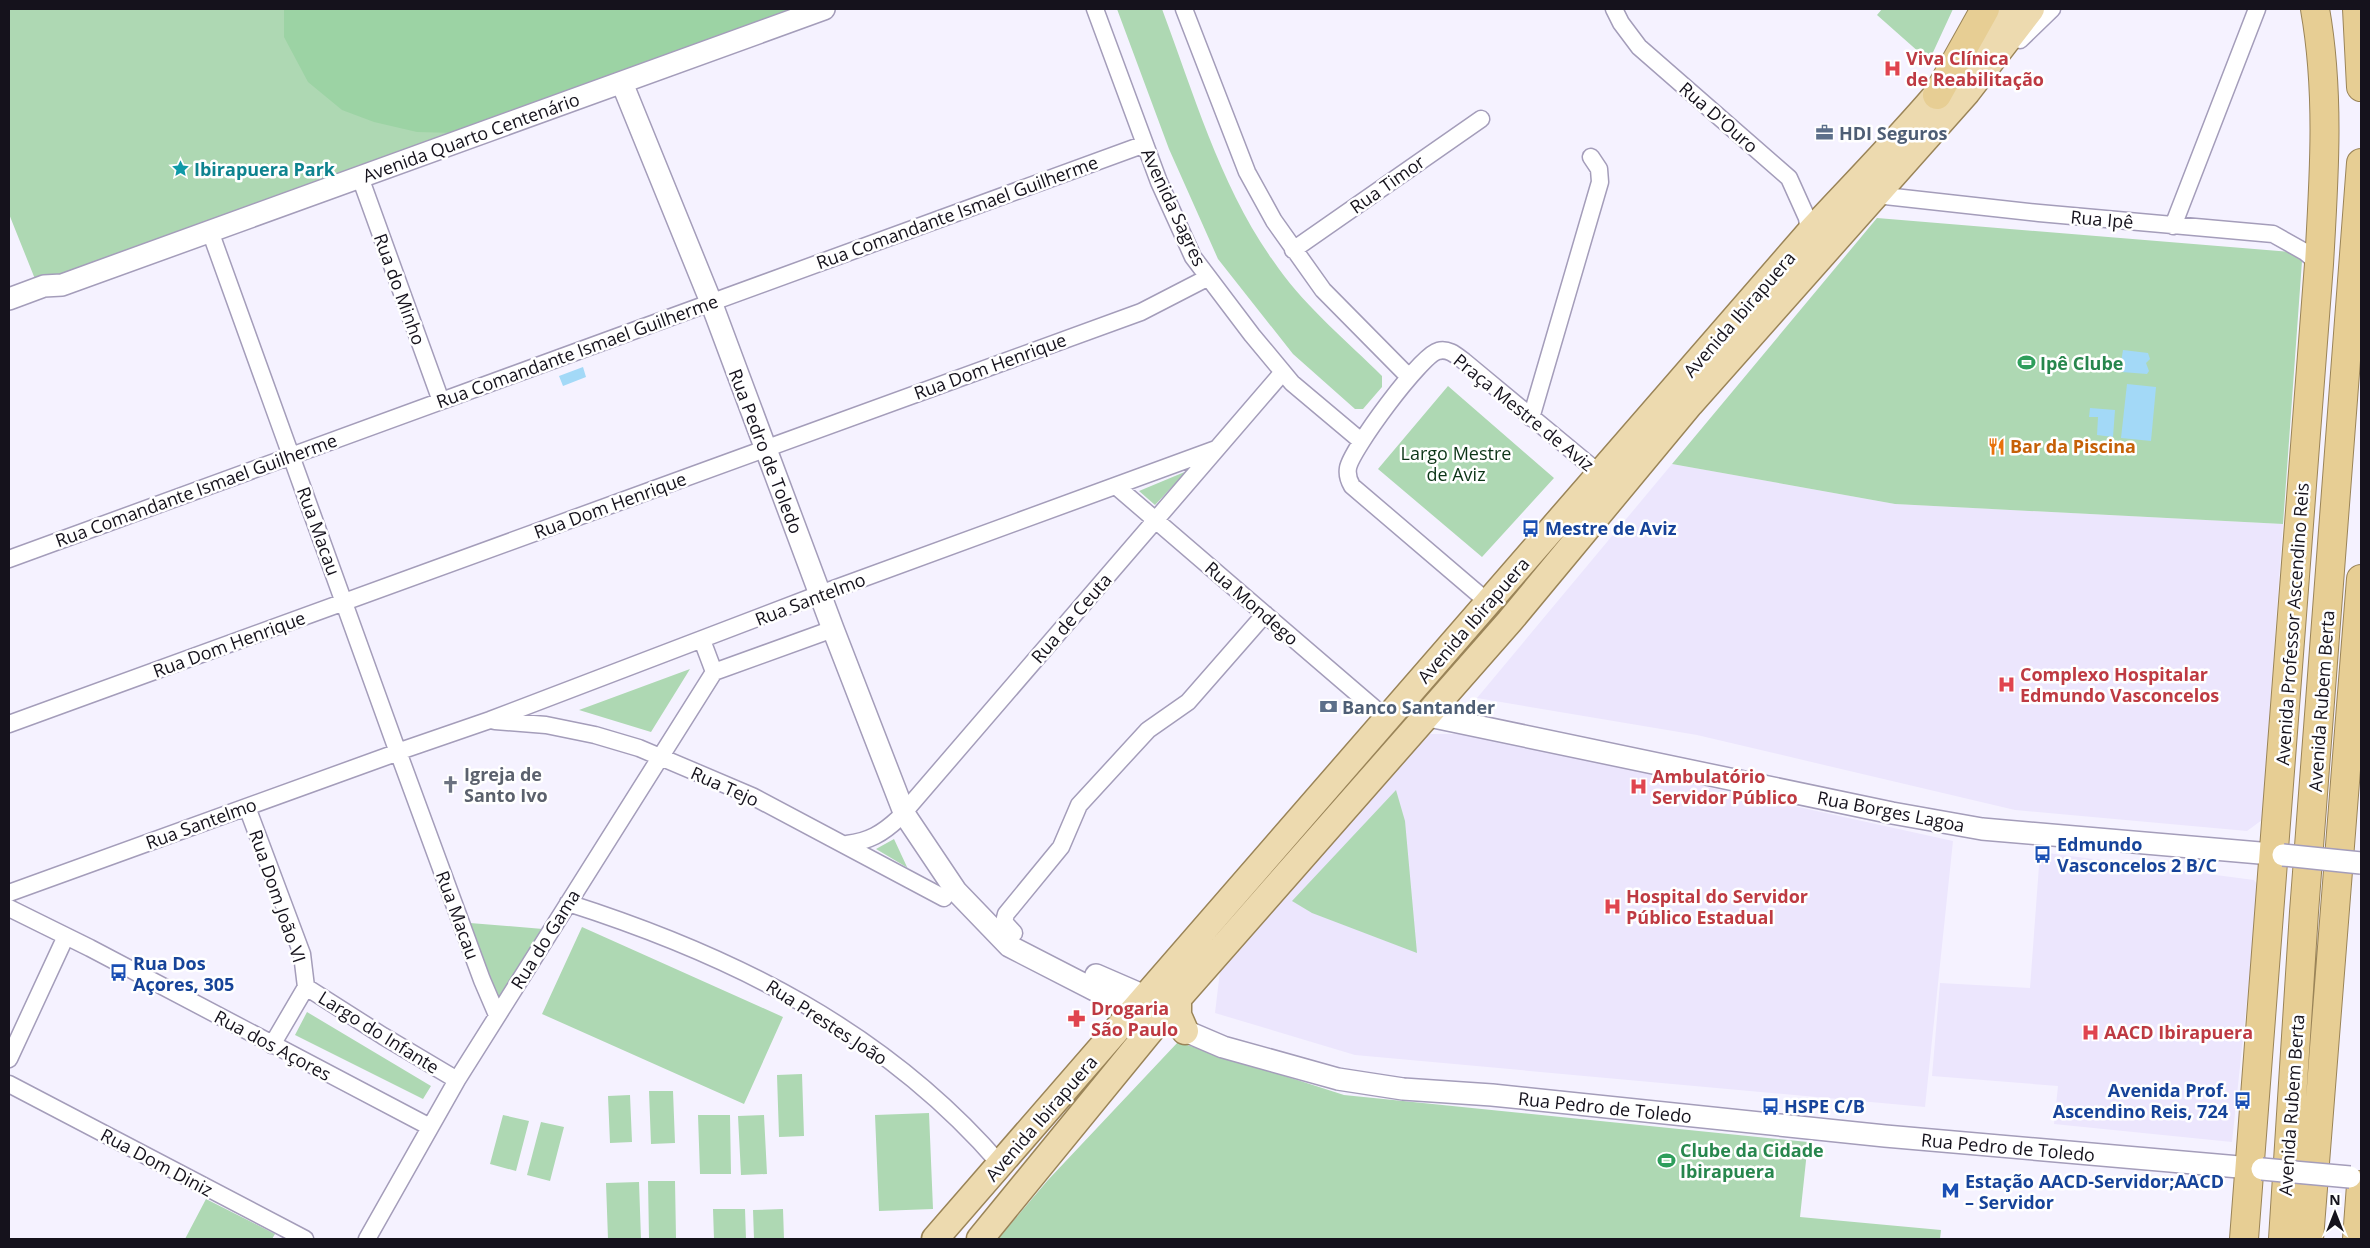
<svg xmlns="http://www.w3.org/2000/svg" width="2370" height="1248" font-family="'Open Sans',sans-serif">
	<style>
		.built { fill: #ece6fd }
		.green { fill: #aed8b3 }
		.forest { fill: #9cd3a4 }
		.water { fill: #a3d9f7 }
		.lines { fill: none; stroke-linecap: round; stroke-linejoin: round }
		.minor-casing { stroke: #a49dba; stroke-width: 19 }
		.tertiary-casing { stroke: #a49dba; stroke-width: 24 }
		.primary-casing { stroke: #9a8458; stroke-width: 29 }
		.trunk-casing { stroke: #9a8458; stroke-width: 30 }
		.minor { stroke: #fff; stroke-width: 16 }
		.tertiary { stroke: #fff; stroke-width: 21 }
		.primary { stroke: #eddaaf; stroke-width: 26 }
		.trunk { stroke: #e7ce94; stroke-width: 28 }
		.tertiary-bridge-casing { stroke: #a49dba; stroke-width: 24; stroke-linecap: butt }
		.tertiary-bridge { stroke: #fff; stroke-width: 21 }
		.labels { text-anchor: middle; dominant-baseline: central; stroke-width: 5; stroke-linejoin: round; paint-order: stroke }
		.health-label { font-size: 18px; font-weight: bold; fill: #be3a42; stroke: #fff; text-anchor: start }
		.street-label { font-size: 18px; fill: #15121c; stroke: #fff }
		.service-label { font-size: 18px; font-weight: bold; fill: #4e5e75; stroke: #fff; text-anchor: start }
		.culture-label { font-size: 18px; font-weight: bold; fill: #0d838f; stroke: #fff; text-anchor: start }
		.leisure-label { font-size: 18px; font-weight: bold; fill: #27864d; stroke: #fff; text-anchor: start }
		.food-label { font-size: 18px; font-weight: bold; fill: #c56008; stroke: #fff; text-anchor: start }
		.park-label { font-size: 18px; fill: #0c3517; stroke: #fff }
		.transit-label { font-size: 18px; font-weight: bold; fill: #164399; stroke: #fff; text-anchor: start }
		.worship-label { font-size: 18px; font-weight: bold; fill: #5b616d; stroke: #fff; text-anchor: start }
	</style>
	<rect width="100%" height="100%" fill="#f5f2ff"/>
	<!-- built -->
	<path class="built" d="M1672,464L1895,504L2283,524L2262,820L2247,831L2015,810L1697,735L1477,698Z
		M1429,734H1467L1953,841L1925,1107L1355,1055L1215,1013L1220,971Z
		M2040,852L2254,880L2259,887L2232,1142L2054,1124L2058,1086L1932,1076L1940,983L2030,988Z"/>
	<!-- green -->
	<path class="green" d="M9,9H795L37,284L9,214Z
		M1117,9H1162C1195,97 1222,192 1279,269C1307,308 1348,342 1382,376V387L1363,409H1355L1293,354L1218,259L1169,149Z
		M1882,9H1953L1929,61L1877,15Z
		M1877,218L2291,252L2302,261L2283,524L1895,504L1672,464Z
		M1448,386L1554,478L1482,557L1378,469Z
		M1187,471L1155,505L1139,491Z
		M690,669L651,732L579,710Z
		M1396,790L1405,821L1417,953L1312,913L1292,901Z
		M894,839L907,867L908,868L876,849Z
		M470,923L543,929L498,1000Z
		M582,927L783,1017L744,1104L542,1014Z
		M307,1012L431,1086L423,1099L295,1035Z
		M1178,1042L1344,1095L1808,1142L1800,1217L1941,1230L1940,1239H998L1048,1180Z
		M802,1074L804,1136L779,1137L777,1075Z
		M673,1091L675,1143L651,1144L649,1091Z
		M630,1095L632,1142L610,1143L608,1096Z
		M929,1113L933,1209L879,1211L875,1115Z
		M503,1115L529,1121L516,1171L490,1164Z
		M698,1115H730L731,1174H700Z
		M764,1115L767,1174L741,1175L738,1116Z
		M541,1122L564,1127L550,1181L527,1175Z
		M648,1181H675L676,1238H649Z
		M639,1182L641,1239H608L606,1183Z
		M206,1199L275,1234L272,1239H185Z
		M713,1209H745L746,1239H714Z
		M783,1209L784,1239H754L753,1210Z"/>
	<!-- forest -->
	<path class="forest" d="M284,9H794L456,133L417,132L374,122L342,110L308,82L284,37Z"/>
	<!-- water -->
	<path class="water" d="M2123,350L2148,353L2150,359L2146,363L2149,371L2147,374L2122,372L2120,368Z
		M583,367L586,377L563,386L559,376Z
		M2127,384L2156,387L2151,441L2121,438Z
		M2090,408L2115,410L2113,437L2097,435L2098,417H2089Z"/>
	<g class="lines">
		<defs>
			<path id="minor" d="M1095,9L1159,182L1193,257L1252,335L1292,383L1361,441
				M1184,9L1247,172L1274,221L1323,290L1409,377
				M1614,9L1621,23L1639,47L1789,178L1807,218L1809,233
				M2020,40L2052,9
				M360,177L441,401
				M1876,195L2039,213L2273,234L2305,252L2319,264
				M2173,226L2257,9
				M210,231L396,747
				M1293,250L1481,119
				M1531,418L1600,182L1599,169L1591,157
				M1117,487L1387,719
				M9,559L1145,144
				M1489,603L1352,486C1349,481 1347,474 1348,468C1351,450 1421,355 1438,351C1449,348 1457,356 1465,362L1599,473
				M702,640L714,672
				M714,672L833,629
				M495,721L546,725L595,735L639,748L752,796L944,898
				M9,724L1141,312L1207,278
				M403,750L490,720L820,594L1216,449
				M400,757L482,980L497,1015
				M247,807L302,954L306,987
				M847,844C869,841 882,834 899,818L1283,372
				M9,893L393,754
				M568,903C734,956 885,1031 1000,1164
				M9,908L90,948L430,1127
				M1014,933L1004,922L1006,914L1061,847L1079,805L1148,730L1188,702L1265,614
				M272,1045L306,987L383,1036L457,1080
				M9,1059L66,936
				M9,1084L305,1239
				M367,1239L457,1080L714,672"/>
			<path id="tertiary" d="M622,83L711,302L833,629L905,815L956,891L1009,946L1120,1003L1223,1047L1338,1079L1403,1089L1492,1095L1885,1136L2262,1169
				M9,299L44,286L62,285L824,9
				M1424,715L1892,813L1982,829L2283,855
				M1096,975L1156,1001"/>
			<path id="primary" d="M1178,1001V1015L1185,1031
				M935,1239L1809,233C1876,161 1947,90 2004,9
				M980,1239L1159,1020L1509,622L1690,404L1967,92L2031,9"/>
			<path id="trunk" d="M2357,9L2361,87
				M1937,95L1985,9
				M2244,1239L2319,264C2324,179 2330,93 2315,9
				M2283,1239L2304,912L2361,163
				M2309,1239L2361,579
				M2357,1239L2361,1185"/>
		</defs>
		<!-- minor casing -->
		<use href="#minor" class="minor-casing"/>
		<!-- tertiary casing -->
		<use href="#tertiary" class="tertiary-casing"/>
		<!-- primary casing -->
		<use href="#primary" class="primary-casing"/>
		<!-- trunk casing -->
		<use href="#trunk" class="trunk-casing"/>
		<!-- minor -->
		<use href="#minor" class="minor"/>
		<!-- tertiary -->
		<use href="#tertiary" class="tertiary"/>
		<!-- primary -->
		<use href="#primary" class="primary"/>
		<!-- trunk -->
		<use href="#trunk" class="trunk"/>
		<defs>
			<path id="tertiary-bridge" d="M2283,855L2361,863
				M2262,1169L2350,1177"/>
		</defs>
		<!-- tertiary-bridge casing -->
		<use href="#tertiary-bridge" class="tertiary-bridge-casing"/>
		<!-- tertiary-bridge -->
		<use href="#tertiary-bridge" class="tertiary-bridge"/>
	</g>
	<!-- icons -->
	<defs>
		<symbol id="hospital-bare" viewBox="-9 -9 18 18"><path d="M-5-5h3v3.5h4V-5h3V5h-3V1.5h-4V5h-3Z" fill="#e0444e" stroke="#fff" stroke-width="2.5" paint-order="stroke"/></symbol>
		<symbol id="office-bare" viewBox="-9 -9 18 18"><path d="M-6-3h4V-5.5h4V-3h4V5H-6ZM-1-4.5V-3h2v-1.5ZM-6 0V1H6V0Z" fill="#5c6f8a" stroke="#fff" stroke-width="2.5" paint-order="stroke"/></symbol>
		<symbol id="sight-bare" viewBox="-9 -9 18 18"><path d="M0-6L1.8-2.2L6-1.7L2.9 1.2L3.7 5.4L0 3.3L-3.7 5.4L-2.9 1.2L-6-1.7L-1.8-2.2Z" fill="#0f9aa8" stroke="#fff" stroke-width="2.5" paint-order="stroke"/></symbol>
		<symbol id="stadium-bare" viewBox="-9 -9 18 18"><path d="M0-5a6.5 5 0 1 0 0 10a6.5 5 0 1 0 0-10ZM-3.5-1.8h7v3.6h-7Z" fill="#2e9e5b" stroke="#fff" stroke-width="2.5" paint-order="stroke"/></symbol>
		<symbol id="restaurant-bare" viewBox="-9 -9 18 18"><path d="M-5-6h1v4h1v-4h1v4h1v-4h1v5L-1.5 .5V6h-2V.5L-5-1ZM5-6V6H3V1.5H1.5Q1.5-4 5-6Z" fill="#e8710a" stroke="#fff" stroke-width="2.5" paint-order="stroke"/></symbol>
		<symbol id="bus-bare" viewBox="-9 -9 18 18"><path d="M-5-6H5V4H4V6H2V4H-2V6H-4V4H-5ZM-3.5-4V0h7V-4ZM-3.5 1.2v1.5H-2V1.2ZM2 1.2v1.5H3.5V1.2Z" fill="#1a4fb4" stroke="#fff" stroke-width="2.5" paint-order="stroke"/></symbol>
		<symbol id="bank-bare" viewBox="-9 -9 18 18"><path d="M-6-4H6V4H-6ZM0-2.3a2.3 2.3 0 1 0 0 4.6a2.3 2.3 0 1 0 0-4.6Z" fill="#5c6f8a" stroke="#fff" stroke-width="2.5" paint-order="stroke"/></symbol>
		<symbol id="church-bare" viewBox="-9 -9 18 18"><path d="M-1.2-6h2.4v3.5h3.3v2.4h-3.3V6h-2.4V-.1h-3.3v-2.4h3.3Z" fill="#6b7280" stroke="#fff" stroke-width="2.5" paint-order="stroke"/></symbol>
		<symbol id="pharmacy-bare" viewBox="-9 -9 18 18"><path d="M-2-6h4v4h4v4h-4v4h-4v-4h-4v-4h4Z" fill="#e0444e" stroke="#fff" stroke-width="2.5" paint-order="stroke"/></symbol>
		<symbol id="metro-bare" viewBox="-9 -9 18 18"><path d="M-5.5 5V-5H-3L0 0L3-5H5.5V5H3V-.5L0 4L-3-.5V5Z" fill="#1a4fb4" stroke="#fff" stroke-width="2.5" paint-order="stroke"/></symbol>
	</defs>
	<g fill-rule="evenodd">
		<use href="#hospital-bare" x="1880" y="56" width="25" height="25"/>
		<use href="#office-bare" x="1812" y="120" width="25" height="25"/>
		<use href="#sight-bare" x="168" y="156" width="25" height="25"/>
		<use href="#stadium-bare" x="2014" y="350" width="25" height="25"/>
		<use href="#restaurant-bare" x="1984" y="434" width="25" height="25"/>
		<use href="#bus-bare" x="1518" y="516" width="25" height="25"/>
		<use href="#hospital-bare" x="1994" y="672" width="25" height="25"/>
		<use href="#bank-bare" x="1316" y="694" width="25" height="25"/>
		<use href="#church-bare" x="438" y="772" width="25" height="25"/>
		<use href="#hospital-bare" x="1626" y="774" width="25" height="25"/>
		<use href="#bus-bare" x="2030" y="842" width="25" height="25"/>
		<use href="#hospital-bare" x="1600" y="894" width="25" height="25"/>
		<use href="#bus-bare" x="106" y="960" width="25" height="25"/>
		<use href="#pharmacy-bare" x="1064" y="1006" width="25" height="25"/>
		<use href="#hospital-bare" x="2078" y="1020" width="25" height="25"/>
		<use href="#bus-bare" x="2230" y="1088" width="25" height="25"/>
		<use href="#bus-bare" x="1758" y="1094" width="25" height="25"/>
		<use href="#stadium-bare" x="1654" y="1148" width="25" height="25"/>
		<use href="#metro-bare" x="1938" y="1178" width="25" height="25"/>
	</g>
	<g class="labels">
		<!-- health labels -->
		<g class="health-label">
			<text x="1906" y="58">Viva Clínica<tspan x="1906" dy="21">de Reabilitação</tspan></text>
			<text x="2020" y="674">Complexo Hospitalar<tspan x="2020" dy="21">Edmundo Vasconcelos</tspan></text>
			<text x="1652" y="776">Ambulatório<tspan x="1652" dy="21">Servidor Público</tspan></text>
			<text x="1626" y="896">Hospital do Servidor<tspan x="1626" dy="21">Público Estadual</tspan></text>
			<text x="1091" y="1008">Drogaria<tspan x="1091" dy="21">São Paulo</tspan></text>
			<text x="2104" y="1032">AACD Ibirapuera</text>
		</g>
		<!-- street labels -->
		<g class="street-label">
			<text transform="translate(1719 117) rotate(41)">Rua D'Ouro</text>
			<text transform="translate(471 137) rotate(-20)">Avenida Quarto Centenário</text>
			<text transform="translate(1387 184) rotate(-35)">Rua Timor</text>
			<text transform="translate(1174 207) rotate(65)">Avenida Sagres</text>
			<text transform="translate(957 212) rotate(-20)">Rua Comandante Ismael Guilherme</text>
			<text transform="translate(2102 219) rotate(5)">Rua Ipê</text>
			<text transform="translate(400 289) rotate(70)">Rua do Minho</text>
			<text transform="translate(1739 314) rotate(-49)">Avenida Ibirapuera</text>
			<text transform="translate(577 351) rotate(-20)">Rua Comandante Ismael Guilherme</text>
			<text transform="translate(990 366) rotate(-20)">Rua Dom Henrique</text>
			<text transform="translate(1524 412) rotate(39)">Praça Mestre de Aviz</text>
			<text transform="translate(766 451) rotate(69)">Rua Pedro de Toledo</text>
			<text transform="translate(196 490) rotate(-20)">Rua Comandante Ismael Guilherme</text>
			<text transform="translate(610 505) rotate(-20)">Rua Dom Henrique</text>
			<text transform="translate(319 531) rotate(70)">Rua Macau</text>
			<text transform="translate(810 599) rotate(-21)">Rua Santelmo</text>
			<text transform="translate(1252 603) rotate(41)">Rua Mondego</text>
			<text transform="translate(1071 618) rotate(-49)">Rua de Ceuta</text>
			<text transform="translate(1473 620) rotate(-49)">Avenida Ibirapuera</text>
			<text transform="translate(2292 624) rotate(-86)">Avenida Professor Ascendino Reis</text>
			<text transform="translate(229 644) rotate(-20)">Rua Dom Henrique</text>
			<text transform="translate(2321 701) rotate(-86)">Avenida Rubem Berta</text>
			<text transform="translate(725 786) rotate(24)">Rua Tejo</text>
			<text transform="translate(1891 811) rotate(11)">Rua Borges Lagoa</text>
			<text transform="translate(201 823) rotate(-20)">Rua Santelmo</text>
			<text transform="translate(278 896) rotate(71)">Rua Dom João VI</text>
			<text transform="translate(458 915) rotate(70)">Rua Macau</text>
			<text transform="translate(545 939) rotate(-58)">Rua do Gama</text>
			<text transform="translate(827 1022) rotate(33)">Rua Prestes João</text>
			<text transform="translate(379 1032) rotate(32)">Largo do Infante</text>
			<text transform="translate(273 1045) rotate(28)">Rua dos Açores</text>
			<text transform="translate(2291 1105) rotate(-86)">Avenida Rubem Berta</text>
			<text transform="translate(1605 1107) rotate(6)">Rua Pedro de Toledo</text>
			<text transform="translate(1041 1118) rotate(-49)">Avenida Ibirapuera</text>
			<text transform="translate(2008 1147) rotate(5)">Rua Pedro de Toledo</text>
			<text transform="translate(157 1162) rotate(28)">Rua Dom Diniz</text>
		</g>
		<!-- service labels -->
		<g class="service-label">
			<text x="1839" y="133">HDI Seguros</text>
			<text x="1342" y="707">Banco Santander</text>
		</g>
		<!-- culture labels -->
		<g class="culture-label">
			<text x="194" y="169">Ibirapuera Park</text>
		</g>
		<!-- leisure labels -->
		<g class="leisure-label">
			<text x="2040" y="363">Ipê Clube</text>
			<text x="1680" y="1150">Clube da Cidade<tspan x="1680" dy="21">Ibirapuera</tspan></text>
		</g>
		<!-- food labels -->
		<g class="food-label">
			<text x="2010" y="446">Bar da Piscina</text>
		</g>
		<!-- park labels -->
		<g class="park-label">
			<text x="1456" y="453">Largo Mestre<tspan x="1456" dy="21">de Aviz</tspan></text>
		</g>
		<!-- transit labels -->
		<g class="transit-label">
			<text x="1545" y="528">Mestre de Aviz</text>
			<text x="2057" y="844">Edmundo<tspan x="2057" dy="21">Vasconcelos 2 B/C</tspan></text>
			<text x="133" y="963">Rua Dos<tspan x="133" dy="21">Açores, 305</tspan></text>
			<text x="2228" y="1090" text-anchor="end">Avenida Prof.<tspan x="2228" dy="21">Ascendino Reis, 724</tspan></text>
			<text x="1784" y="1106">HSPE C/B</text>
			<text x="1965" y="1181">Estação AACD-Servidor;AACD<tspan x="1965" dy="21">– Servidor</tspan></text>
		</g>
		<!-- worship labels -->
		<g class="worship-label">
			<text x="464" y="774">Igreja de<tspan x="464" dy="21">Santo Ivo</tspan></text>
		</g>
	</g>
	<!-- border -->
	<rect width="2370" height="1248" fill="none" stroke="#15121c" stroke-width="20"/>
	<!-- north arrow -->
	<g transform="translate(2335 1213)" stroke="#ffffff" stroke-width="4" paint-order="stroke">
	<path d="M0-4L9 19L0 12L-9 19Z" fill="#15121c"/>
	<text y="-8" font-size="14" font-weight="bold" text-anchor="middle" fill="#15121c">N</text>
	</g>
</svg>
